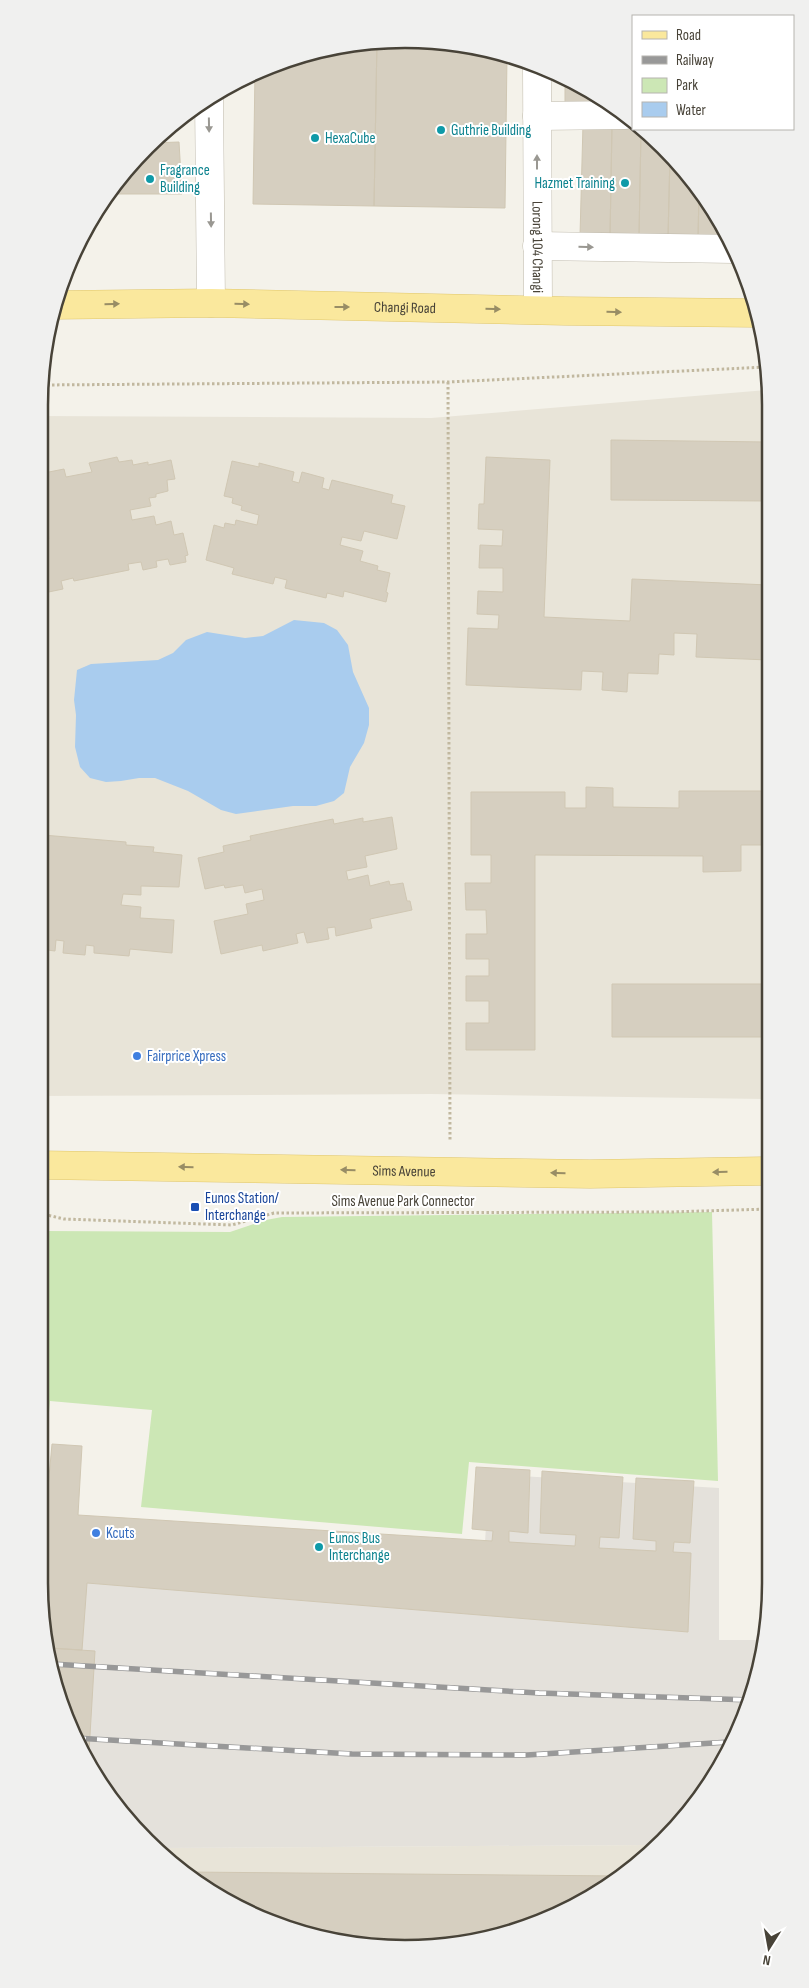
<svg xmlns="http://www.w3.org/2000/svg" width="809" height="1988" font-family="'Sofia Sans Condensed',sans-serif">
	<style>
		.residential { fill: #e8e4d8 }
		.industrial { fill: #e4e1db }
		.green { fill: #cce7b5 }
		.water { fill: #a9ccee }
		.building { fill: #d6cfc0; stroke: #d0c7b3 }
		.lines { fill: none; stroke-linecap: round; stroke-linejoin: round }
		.minor-casing { stroke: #c0bbad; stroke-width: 29 }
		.primary-casing { stroke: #e0c76d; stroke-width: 29 }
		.path { stroke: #c1b89f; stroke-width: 3; stroke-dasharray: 2.5 2.5; stroke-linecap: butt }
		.minor { stroke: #fff; stroke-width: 28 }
		.primary { stroke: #fae89d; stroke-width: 28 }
		.rail-casing { stroke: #989898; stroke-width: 5.5 }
		.rail { stroke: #fff; stroke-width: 4; stroke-dasharray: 11; stroke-linecap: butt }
		.oneway { fill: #9a9892 }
		.oneway2 { fill: #988d65 }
		.culture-dot { fill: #0f9aa8; stroke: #fff; stroke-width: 2 }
		.shop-dot { fill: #3f7fe0; stroke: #fff; stroke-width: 2 }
		.transit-dot { fill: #1a4fb4; stroke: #fff; stroke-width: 2 }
		.labels { text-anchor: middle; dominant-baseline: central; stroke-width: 4; stroke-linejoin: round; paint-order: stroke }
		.culture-label { font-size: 15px; fill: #0d838f; stroke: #fff; text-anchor: start }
		.street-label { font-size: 15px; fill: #484338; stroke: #fff }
		.shop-label { font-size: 15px; fill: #366cbe; stroke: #fff; text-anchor: start }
		.transit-label { font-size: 15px; fill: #164399; stroke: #fff; text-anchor: start }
		.rim { fill: none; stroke: #484338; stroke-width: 2.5 }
	</style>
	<rect width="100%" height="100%" fill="#f4f2ea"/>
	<!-- residential -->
	<path class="residential" d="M767,390L769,1099L431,1094L39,1096V416L431,418Z
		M653,1845L607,1888L545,1921L476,1942L356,1946L287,1930L222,1900L158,1848Z"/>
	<!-- industrial -->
	<path class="industrial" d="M489,1474L719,1488V1640H761L751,1701L694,1806L653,1845L158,1848L129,1824L88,1766L58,1701L39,1583V1514L485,1543Z"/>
	<!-- green -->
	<path class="green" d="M712,1212L718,1481L469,1462L462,1534L141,1507L152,1410L50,1401L42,1491H39V1227L45,1231L230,1232L266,1220L282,1217Z"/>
	<!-- water -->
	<path class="water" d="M294,620L324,623L337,630L348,645L353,672L369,708V725L364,743L350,767L344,793L334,801L316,806H293L236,814L221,810L188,791L155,778H139L121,781L106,782L90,778L80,767L75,747L76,715L74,700L77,670L91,664L158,660L173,653L186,640L207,632L245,638L263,636Z"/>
	<!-- building -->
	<path class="building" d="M377,40L452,42L507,55L505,208L374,206Z
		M377,40L374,206L253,204L255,72L310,51Z
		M565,80L608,101L614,106H565Z
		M583,124L612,125L610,237L580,236Z
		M612,125L633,126V129L641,130L639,237H610Z
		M641,130L670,155L668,238L639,237Z
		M179,142L182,194H108L129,164L151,143Z
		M670,155L680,164L699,192L698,239L668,238Z
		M699,192L727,234V240L698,239Z
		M611,440L767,442V501L611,500Z
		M117,457L119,462L132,460L133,465L148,462V465L171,460L175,479L167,480L168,491L156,494V497L149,498L151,506L130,510L132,520L154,516L156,525L171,521L174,535L183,533L188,555L185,556L186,562L170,565L168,559L156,561L157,567L143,570L141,562L128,564L129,570L74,581L73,578L61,581L63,589L39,594V541L49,539L47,527L39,528V474L64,469L66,477L92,472L89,463Z
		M486,457L550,460L544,617L630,621L632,579L768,585V660L696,657L697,634L674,633V655L659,654L658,674L628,673L627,692L602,690L603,672L582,671L581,690L466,685L468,628L498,629L499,615L477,614L478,591L503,592V568H479L480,545L502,546L503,530L478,529L479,504H484Z
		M232,461L259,467V463L294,472L292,481L299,483L302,472L324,478L322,488L329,490L332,480L393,495L391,503L405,506L397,539L364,531L361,541L342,537L340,545L363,551L360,561L378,566L377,570L390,573L386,592L388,593L386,602L344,591L343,597L327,593L326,598L285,588L287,580L275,577L273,584L232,574L234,568L206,560L214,525L224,528L225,523L235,525L236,520L257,525L259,515L241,510L242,506L232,503L233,498L224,496Z
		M586,787L613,788V807L679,808V791H768V845H741V871L703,872V856L535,855V1050H466V1023H489V1001H466V976H489V959H466V934H487L486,910H466L465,883H491V855H471V792H565V808H586Z
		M392,817L397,849L365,856L367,867L346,871L348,880L368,875L370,886L389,881L390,885L403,883L407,901H410L412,910L370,919L372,928L336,936L335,927L327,928L329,939L307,943L304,932L296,934L298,943L263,951L262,945L221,954L214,921L248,914L246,904L264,900L262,889L245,893L243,885L225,888L224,885L205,889L198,858L224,852L223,846L251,840L250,836L333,819L334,824L363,818V822Z
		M39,831L44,832L43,835L126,842V845L154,847L153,852L182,855L179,887L141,886V895L123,894L121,905L141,907L140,918L174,920L172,953L130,949L129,956L94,953V946L86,945L85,955L63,953L64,941L56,940L55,951L39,949Z
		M612,984H769V1037H612Z
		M52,1444L82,1446L78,1515L492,1541L493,1531L472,1529L476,1467L530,1470L528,1533L509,1531V1542L575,1546L576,1535L540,1533L542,1471L623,1477L619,1538L600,1537L599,1548L656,1551V1541L633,1539L636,1478L694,1481L690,1543L674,1542L673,1552L691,1553L688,1632L87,1583L82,1650L49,1648L39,1584V1499H47Z
		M49,1648L95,1651L89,1752H81L58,1701Z
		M188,1872L620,1876L607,1888L545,1921L476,1942L356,1946L287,1930L222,1900Z"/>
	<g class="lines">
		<defs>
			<g id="minor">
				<path id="s1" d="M537,65L538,310"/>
				<path d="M209,98L211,303"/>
				<path d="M537,116L625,115"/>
				<path d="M537,246L734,249"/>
			</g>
			<g id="primary">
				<path id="s2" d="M55,305L211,303L565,311L754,313"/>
				<path id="s3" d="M39,1165L590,1174L769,1171"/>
			</g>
		</defs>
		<!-- minor casing -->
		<use href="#minor" class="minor-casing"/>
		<!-- primary casing -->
		<use href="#primary" class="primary-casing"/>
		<!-- path -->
		<path class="path" d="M448,382L450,1141
			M42,385L448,382L767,367
			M39,1213L64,1219L232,1225L274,1213L670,1212L769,1209"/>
		<!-- minor -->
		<use href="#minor" class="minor"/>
		<!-- primary -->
		<use href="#primary" class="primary"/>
		<defs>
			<path id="rail" d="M52,1664L539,1693L751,1700
				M75,1738L352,1754L527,1755L729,1742"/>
		</defs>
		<!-- rail casing -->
		<use href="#rail" class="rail-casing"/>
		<!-- rail -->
		<use href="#rail" class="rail"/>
	</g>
	<!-- one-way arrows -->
	<defs><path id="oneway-solid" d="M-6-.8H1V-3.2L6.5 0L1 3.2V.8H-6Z" transform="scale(1.25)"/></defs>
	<g class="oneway">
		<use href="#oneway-solid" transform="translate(209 125) rotate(89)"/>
		<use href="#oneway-solid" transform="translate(537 162) rotate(-90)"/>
		<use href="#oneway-solid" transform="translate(211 220) rotate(89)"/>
		<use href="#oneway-solid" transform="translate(586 247) rotate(1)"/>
	</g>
	<g class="oneway2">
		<use href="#oneway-solid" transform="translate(112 304) rotate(-1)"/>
		<use href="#oneway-solid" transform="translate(242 304) rotate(2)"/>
		<use href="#oneway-solid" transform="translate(342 307)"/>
		<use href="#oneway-solid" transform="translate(493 309) rotate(1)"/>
		<use href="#oneway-solid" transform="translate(614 312) rotate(1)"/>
		<use href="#oneway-solid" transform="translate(186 1167) rotate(-179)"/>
		<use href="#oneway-solid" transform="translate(348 1170) rotate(-179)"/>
		<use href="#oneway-solid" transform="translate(720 1172) rotate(179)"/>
		<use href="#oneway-solid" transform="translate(558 1173) rotate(-179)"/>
	</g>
	<!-- markers -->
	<g class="culture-dot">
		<circle cx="441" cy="130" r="5"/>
		<circle cx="315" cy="138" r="5"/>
		<circle cx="150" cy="179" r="5"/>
		<circle cx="625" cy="183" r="5"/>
		<circle cx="319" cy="1547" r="5"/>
	</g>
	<g class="shop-dot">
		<circle cx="137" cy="1056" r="5"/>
		<circle cx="96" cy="1533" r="5"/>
	</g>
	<rect class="transit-dot" x="190" y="1202" width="10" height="10" rx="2.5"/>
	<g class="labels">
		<!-- culture labels -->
		<g class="culture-label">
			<text x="451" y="130">Guthrie Building</text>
			<text x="325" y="138">HexaCube</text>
			<text x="160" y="170">Fragrance<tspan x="160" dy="17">Building</tspan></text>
			<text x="615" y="183" text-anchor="end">Hazmet Training</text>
			<text x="329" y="1538">Eunos Bus<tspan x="329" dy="17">Interchange</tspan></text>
		</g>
		<!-- street labels -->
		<g class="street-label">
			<text stroke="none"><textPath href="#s1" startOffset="182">Lorong 104 Changi</textPath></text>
			<text stroke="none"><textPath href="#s2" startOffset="350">Changi Road</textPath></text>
			<text stroke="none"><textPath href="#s3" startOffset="365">Sims Avenue</textPath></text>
			<text x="403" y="1201">Sims Avenue Park Connector</text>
		</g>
		<!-- shop labels -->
		<g class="shop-label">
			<text x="147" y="1056">Fairprice Xpress</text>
			<text x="106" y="1533">Kcuts</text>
		</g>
		<!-- transit labels -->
		<g class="transit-label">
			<text x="205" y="1198">Eunos Station/<tspan x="205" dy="17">Interchange</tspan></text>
		</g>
	</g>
	<!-- crop -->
	<path d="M0 0H809V1988H0ZM405 48H405A357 357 0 0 1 762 405V1583A357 357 0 0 1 405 1940H405A357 357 0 0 1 48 1583V405A357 357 0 0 1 405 48Z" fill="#f0f0ef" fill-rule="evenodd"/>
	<path class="rim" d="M405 48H405A357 357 0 0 1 762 405V1583A357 357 0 0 1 405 1940H405A357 357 0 0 1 48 1583V405A357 357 0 0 1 405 48Z"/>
	<!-- legend -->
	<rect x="632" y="15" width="162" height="115" fill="#ffffff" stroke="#b6b4af"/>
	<rect x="642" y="31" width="25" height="8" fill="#fae89d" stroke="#b6b4af"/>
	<text x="676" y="40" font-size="15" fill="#484338">Road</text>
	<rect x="642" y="56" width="25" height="8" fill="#989898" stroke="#b6b4af"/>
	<text x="676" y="65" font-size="15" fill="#484338">Railway</text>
	<rect x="642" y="78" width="25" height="15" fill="#cce7b5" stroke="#b6b4af"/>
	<text x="676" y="90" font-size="15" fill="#484338">Park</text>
	<rect x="642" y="102" width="25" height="15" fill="#a9ccee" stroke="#b6b4af"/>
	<text x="676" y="115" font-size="15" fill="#484338">Water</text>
	<!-- north arrow -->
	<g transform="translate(769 1948) rotate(191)" stroke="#ffffff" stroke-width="4" paint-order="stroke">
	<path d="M0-4L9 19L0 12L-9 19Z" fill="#484338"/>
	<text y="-8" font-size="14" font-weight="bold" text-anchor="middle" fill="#484338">N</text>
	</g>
</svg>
